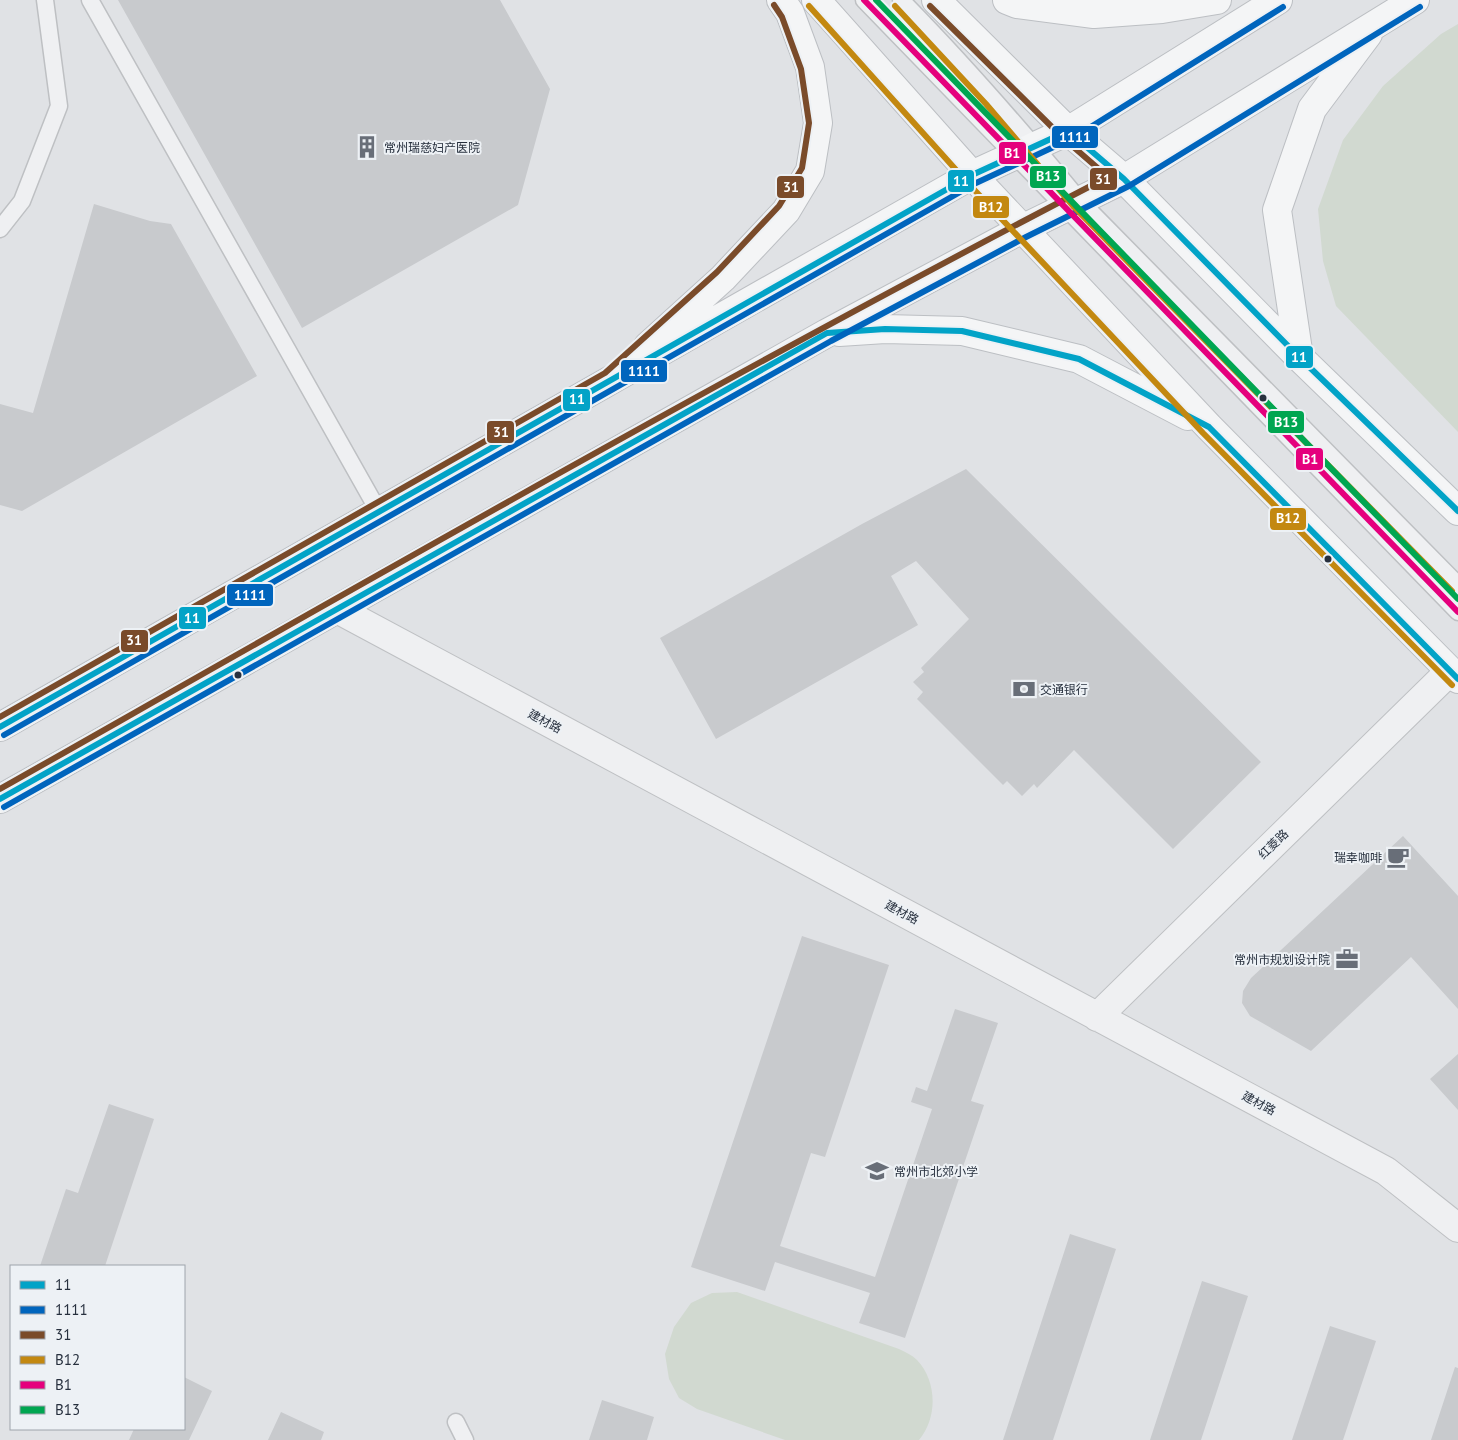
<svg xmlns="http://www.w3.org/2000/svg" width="1458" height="1440" font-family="'PT Sans','Noto Sans SC',sans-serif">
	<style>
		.green { fill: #d1d9d0 }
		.building { fill: #c8cacd }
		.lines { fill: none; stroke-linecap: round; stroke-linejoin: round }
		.service-casing { stroke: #bec0c3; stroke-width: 19 }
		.minor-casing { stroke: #bec0c3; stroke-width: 30 }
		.primary-casing { stroke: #bcbfc3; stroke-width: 30 }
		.service { stroke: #eff0f2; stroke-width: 16 }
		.minor { stroke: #eff0f2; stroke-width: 28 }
		.primary { stroke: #f4f5f6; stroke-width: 28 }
		.bus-1-casing { stroke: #edf1f5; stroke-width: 10 }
		.bus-2-casing { stroke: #edf1f5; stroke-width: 10 }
		.bus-3-casing { stroke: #edf1f5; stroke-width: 10 }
		.bus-4-casing { stroke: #edf1f5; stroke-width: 10 }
		.bus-5-casing { stroke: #edf1f5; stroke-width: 10 }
		.bus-6-casing { stroke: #edf1f5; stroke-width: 10 }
		.bus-1 { stroke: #02a3c7; stroke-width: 6 }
		.bus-2 { stroke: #0065bd; stroke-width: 6 }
		.bus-3 { stroke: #7a4b2a; stroke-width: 6 }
		.bus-4 { stroke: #c38810; stroke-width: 6 }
		.bus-5 { stroke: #e5007d; stroke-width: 6 }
		.bus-6 { stroke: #00a651; stroke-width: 6 }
		.bus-dot { fill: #27303e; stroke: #edf1f5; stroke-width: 2 }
		.labels { text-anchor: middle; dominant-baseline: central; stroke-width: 4; stroke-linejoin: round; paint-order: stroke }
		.poi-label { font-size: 12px; fill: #27303e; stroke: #edf1f5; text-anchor: start }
		.street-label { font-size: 12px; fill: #27303e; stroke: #edf1f5 }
		.line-badge { stroke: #edf1f5; stroke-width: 2 }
		.badge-label { font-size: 14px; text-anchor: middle; font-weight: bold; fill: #fff }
	</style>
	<rect width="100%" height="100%" fill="#e0e2e5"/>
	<!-- green -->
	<path class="green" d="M1458,24V432L1336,306L1323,261L1318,209L1343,140L1383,86L1441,34Z
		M737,1292L899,1349C905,1352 912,1355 917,1360C937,1381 938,1417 919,1440H785L697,1409L679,1398L669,1379L665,1354L674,1327L691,1303L712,1293Z"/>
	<!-- building -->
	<path class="building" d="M118,0H500L550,89L518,205L302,328Z
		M94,204L150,221L171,224L257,376L22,511L0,505V404L33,413Z
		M966,469L1261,762L1173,849L1074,750L1037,788L1034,784L1022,796L1007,781L1003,785L917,699L923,692L913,682L924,672L921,668L969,619L916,561L891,576L918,625L716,739L660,638L862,524Z
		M1403,836L1458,896V1009L1411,957L1311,1051L1250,1016L1242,1003L1243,991L1251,978Z
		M802,936L889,965L825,1157L811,1153L780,1246L875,1277L932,1109L911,1102L916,1087L927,1091L955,1009L998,1023L971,1101L984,1105L905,1338L859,1323L870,1293L775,1262L765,1291L691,1267Z
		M1458,1054V1110L1430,1079Z
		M109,1104L154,1119L105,1266H40L66,1189L78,1193Z
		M1070,1234L1116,1249L1053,1440H1003Z
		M1202,1281L1248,1296L1201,1440H1150Z
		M1330,1326L1376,1341L1343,1440H1292Z
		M1455,1367L1458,1368V1440H1431Z
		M184,1377L212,1391L189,1440H129L134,1429H184Z
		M602,1400L654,1417L647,1440H589Z
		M281,1412L324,1432L321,1440H268Z"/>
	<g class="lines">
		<defs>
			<path id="service" d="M90,0L379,512
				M864,0L1458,612
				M901,0C964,64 1023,132 1080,201L1458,585
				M0,229L22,201L59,106L45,0
				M456,1422L465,1440"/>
			<path id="minor" d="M337,609L1386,1171L1458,1228
				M1097,1017L1450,671"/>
			<path id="primary" d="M816,0L972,175L1209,427L1458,679
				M936,0L1068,131L1124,179L1299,357L1458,511
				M1007,0L1017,4L1094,14L1162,9L1217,0
				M839,332L885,329L962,331L1079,359L1188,416
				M648,346L723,278L786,211L810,171L818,123L810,67L790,13L781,0
				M1299,357L1277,210L1312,109L1368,34
				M0,727L972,175L1068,131L1278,0
				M0,799L827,333L1022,229L1124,179L1415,0"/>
		</defs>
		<!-- service casing -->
		<use href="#service" class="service-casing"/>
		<!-- minor casing -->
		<use href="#minor" class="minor-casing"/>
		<!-- primary casing -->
		<use href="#primary" class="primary-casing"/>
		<!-- service -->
		<use href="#service" class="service"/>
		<!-- minor -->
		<use href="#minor" class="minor"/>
		<!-- primary -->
		<use href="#primary" class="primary"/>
		<defs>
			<path id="bus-1" d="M0,727L972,175L1068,131L1124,179L1299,357L1458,511
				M0,799L827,333L885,329L962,331L1079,359L1209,427L1458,679"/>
			<path id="bus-2" d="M4,735L976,183L1073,138L1283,7
				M4,807L831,341L1026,237L1129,186L1420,7"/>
			<path id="bus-3" d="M0,717L605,373L717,272L779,206L802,168L809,123L801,69L782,17L774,5
				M0,789C367,581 733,371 1108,177L1062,137L930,6"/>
			<path id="bus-4" d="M809,6L966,181L1203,433L1452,685
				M895,6L986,104L1074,207L1452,591"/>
			<path id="bus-5" d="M864,0L1458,612"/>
			<path id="bus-6" d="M876,0L1458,599"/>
		</defs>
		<!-- bus-1 casing -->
		<use href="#bus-1" class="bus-1-casing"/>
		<!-- bus-2 casing -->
		<use href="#bus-2" class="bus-2-casing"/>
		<!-- bus-3 casing -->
		<use href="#bus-3" class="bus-3-casing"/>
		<!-- bus-4 casing -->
		<use href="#bus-4" class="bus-4-casing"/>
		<!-- bus-5 casing -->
		<use href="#bus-5" class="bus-5-casing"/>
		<!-- bus-6 casing -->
		<use href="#bus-6" class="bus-6-casing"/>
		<!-- bus-1 -->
		<use href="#bus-1" class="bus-1"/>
		<!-- bus-2 -->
		<use href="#bus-2" class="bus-2"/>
		<!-- bus-3 -->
		<use href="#bus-3" class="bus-3"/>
		<!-- bus-4 -->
		<use href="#bus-4" class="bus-4"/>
		<!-- bus-5 -->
		<use href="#bus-5" class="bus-5"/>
		<!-- bus-6 -->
		<use href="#bus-6" class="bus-6"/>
	</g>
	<!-- icons -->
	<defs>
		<symbol id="building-bare" viewBox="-9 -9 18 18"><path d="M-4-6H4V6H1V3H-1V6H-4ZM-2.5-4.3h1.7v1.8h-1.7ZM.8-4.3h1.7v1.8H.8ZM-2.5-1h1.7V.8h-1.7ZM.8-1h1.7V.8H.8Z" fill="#686e78" stroke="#edf1f5" stroke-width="2.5" paint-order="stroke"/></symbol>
		<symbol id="bank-bare" viewBox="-9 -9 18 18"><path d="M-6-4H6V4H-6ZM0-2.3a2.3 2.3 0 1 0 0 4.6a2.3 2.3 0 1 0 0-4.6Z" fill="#686e78" stroke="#edf1f5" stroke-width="2.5" paint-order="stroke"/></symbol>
		<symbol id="cafe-bare" viewBox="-9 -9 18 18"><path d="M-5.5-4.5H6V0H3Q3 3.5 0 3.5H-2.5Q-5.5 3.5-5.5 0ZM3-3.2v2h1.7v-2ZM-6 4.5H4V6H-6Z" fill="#686e78" stroke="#edf1f5" stroke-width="2.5" paint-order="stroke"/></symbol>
		<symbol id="office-bare" viewBox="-9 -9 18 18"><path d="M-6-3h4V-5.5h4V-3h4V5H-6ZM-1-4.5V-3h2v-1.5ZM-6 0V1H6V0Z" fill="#686e78" stroke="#edf1f5" stroke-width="2.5" paint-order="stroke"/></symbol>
		<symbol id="school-bare" viewBox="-9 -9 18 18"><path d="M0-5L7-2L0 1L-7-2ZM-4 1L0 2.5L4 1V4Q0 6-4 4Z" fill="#686e78" stroke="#edf1f5" stroke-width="2.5" paint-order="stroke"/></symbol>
	</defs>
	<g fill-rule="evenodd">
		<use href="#building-bare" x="351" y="131" width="32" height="32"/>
		<use href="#bank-bare" x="1008" y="673" width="32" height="32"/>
		<use href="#cafe-bare" x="1382" y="841" width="32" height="32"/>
		<use href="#office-bare" x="1331" y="943" width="32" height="32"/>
		<use href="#school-bare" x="861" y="1155" width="32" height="32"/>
	</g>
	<!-- markers -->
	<g class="bus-dot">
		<circle cx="1263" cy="398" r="4.5"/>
		<circle cx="1328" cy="559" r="4.5"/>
		<circle cx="238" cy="675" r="4.5"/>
	</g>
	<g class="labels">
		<!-- poi labels -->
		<g class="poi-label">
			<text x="384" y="147">常州瑞慈妇产医院</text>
			<text x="1040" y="689">交通银行</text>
			<text x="1382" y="857" text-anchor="end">瑞幸咖啡</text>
			<text x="1330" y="959" text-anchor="end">常州市规划设计院</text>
			<text x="894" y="1171">常州市北郊小学</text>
		</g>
		<!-- street labels -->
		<g class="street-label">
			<text transform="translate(545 721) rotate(28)">建材路</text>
			<text transform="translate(1273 844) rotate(-44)">红菱路</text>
			<text transform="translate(902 912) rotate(28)">建材路</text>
			<text transform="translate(1259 1103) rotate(28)">建材路</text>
		</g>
	</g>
	<g class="line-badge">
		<rect x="1051" y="125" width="48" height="24" rx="5" fill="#0065bd"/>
		<rect x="998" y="141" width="29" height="24" rx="5" fill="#e5007d"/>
		<rect x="1029" y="165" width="38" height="24" rx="5" fill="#00a651"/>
		<rect x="1089" y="167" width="29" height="24" rx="5" fill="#7a4b2a"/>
		<rect x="947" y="169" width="28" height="24" rx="5" fill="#02a3c7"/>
		<rect x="776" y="175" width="29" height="24" rx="5" fill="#7a4b2a"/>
		<rect x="972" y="195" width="38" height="24" rx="5" fill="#c38810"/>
		<rect x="1285" y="345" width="29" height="24" rx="5" fill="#02a3c7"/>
		<rect x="620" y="359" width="48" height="24" rx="5" fill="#0065bd"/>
		<rect x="562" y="388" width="29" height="24" rx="5" fill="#02a3c7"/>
		<rect x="1267" y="410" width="38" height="24" rx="5" fill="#00a651"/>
		<rect x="486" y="420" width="29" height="24" rx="5" fill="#7a4b2a"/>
		<rect x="1295" y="447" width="29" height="24" rx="5" fill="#e5007d"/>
		<rect x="1269" y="507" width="38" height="24" rx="5" fill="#c38810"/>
		<rect x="226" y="583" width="48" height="24" rx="5" fill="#0065bd"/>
		<rect x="178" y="606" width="29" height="24" rx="5" fill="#02a3c7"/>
		<rect x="120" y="629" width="29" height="24" rx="5" fill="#7a4b2a"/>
	</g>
	<g class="badge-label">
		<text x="1075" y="142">1111</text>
		<text x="1012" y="158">B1</text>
		<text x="1048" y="181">B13</text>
		<text x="1103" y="184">31</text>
		<text x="961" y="186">11</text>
		<text x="791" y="192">31</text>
		<text x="991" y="212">B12</text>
		<text x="1299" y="362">11</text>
		<text x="644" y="376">1111</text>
		<text x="577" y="404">11</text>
		<text x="1286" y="427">B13</text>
		<text x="501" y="437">31</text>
		<text x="1310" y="464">B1</text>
		<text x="1288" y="523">B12</text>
		<text x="250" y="600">1111</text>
		<text x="192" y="623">11</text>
		<text x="134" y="645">31</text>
	</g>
	<!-- legend -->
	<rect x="10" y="1265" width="175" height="165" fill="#edf1f5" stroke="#9ea4ac"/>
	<rect x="20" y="1281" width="25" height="8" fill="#02a3c7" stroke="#9ea4ac"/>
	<text x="55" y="1290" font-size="15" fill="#27303e">11</text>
	<rect x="20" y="1306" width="25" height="8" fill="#0065bd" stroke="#9ea4ac"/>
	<text x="55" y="1315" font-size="15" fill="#27303e">1111</text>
	<rect x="20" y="1331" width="25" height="8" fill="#7a4b2a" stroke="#9ea4ac"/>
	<text x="55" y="1340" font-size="15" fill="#27303e">31</text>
	<rect x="20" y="1356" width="25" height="8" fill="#c38810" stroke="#9ea4ac"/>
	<text x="55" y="1365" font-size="15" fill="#27303e">B12</text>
	<rect x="20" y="1381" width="25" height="8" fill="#e5007d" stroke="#9ea4ac"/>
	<text x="55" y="1390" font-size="15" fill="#27303e">B1</text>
	<rect x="20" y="1406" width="25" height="8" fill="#00a651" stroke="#9ea4ac"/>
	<text x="55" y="1415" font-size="15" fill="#27303e">B13</text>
</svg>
